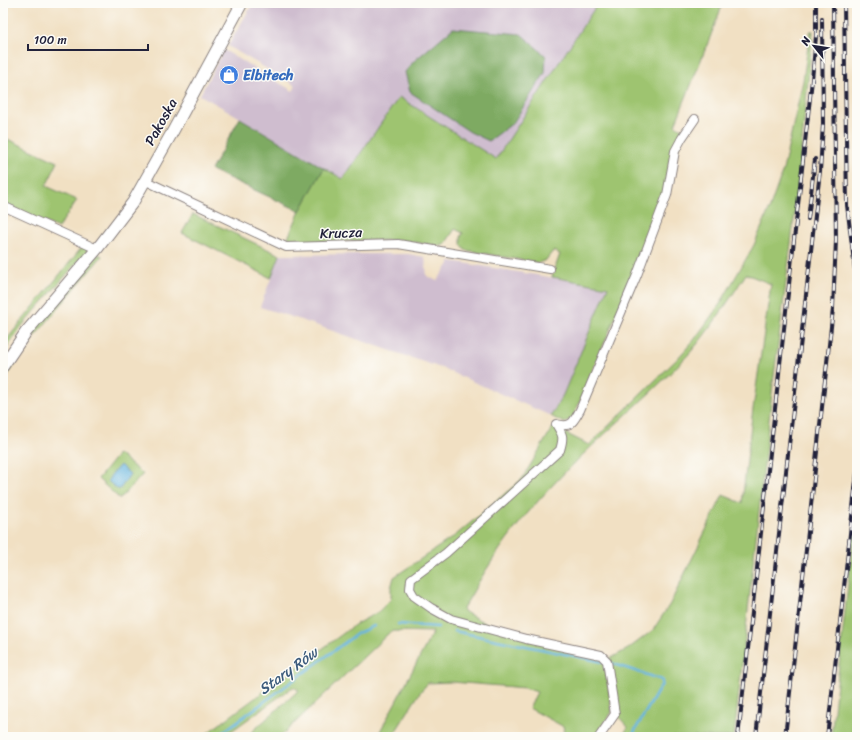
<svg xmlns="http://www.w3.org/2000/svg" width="860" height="740" font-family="Sriracha,sans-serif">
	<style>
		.industrial { fill: #cfbdcf }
		.green { fill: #9ec46f; stroke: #607355 }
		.forest { fill: #7eaa62; stroke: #50664e }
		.water { fill: #65b4df; stroke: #446b8d }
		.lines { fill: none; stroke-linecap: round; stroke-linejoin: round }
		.stream { stroke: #65b4df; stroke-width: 2.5 }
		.minor-casing { stroke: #8a817f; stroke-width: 10 }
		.secondary-casing { stroke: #8a817f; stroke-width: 13 }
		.minor { stroke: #fff; stroke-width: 8 }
		.secondary { stroke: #fff; stroke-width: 11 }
		.rail-casing { stroke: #22223b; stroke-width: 4 }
		.rail { stroke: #fdfcf7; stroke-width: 2.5; stroke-dasharray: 8; stroke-linecap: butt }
		.labels { text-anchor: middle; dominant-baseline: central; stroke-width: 3; stroke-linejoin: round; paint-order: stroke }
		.shop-label { font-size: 14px; font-weight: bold; fill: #366cbe; stroke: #fdfcf7; text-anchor: start }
		.street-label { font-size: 14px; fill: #22223b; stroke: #fdfcf7 }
		.water-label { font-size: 15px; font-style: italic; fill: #3d5c7d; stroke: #fdfcf7 }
	</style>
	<rect width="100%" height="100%" fill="#fdfcf7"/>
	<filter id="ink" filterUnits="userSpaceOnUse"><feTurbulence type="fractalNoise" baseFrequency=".025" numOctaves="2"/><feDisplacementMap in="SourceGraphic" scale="8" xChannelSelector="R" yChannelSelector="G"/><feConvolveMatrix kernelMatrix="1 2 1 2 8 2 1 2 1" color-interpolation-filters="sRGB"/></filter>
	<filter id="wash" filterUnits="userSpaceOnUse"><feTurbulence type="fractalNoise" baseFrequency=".012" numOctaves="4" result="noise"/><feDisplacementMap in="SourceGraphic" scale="16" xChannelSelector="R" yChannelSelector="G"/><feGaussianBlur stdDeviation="0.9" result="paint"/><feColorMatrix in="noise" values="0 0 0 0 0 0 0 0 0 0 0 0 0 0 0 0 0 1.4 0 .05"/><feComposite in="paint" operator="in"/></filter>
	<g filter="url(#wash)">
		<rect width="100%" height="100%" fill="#f1e0c3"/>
		<!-- industrial -->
		<path class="industrial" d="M253,3H598L496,159L372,137L343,179L232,113L200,95L224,50L293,91L296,86L228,46Z
			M364,254H408L425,257L427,276L437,281L451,261L608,287L563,395L551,416L444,369L295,318L260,307L280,255Z"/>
		<!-- green -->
		<path class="green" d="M598,3H723L709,40L675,125L684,130L666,188L631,280L573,417L565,423L558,420L551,416L563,395L608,287L552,277L560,254L553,251L546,260L538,263L465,250L461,244V237L463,233L455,229L445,244L441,246L399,240L286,242L300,211L324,168L343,179L399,97L496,159Z
			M810,31H813L795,212L773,384L734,737H622L628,727L618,716L609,659L628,649L653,630L670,604L723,495L742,503L752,416L771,284L746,274C728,302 710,330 688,355C644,402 592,442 549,489C529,511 510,533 494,558C483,574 473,592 463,609L465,612L492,627L599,658L605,664L612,712L595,737H573L563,731L564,727L529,708L537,692L525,688L452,682L428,683L421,691L392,737H377L433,632L391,631L280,737H246L299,690L293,687L223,737H202L356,624L378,612L391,599V588L394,577L456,535L522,479L553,427L589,445L677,359L694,340L720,304L754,245L769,210L783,170L803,81Z
			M3,137L58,162L46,186L77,200L58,228L3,204Z
			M193,214L280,255L271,278L182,233Z
			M83,246L88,250L21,327L3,354V345L8,338Z
			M98,254L102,256L35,336L31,333Z
			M27,338L31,340L3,382V374Z
			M118,454L143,474L120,499L98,479Z
			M857,503V694L852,737H831Z"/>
		<!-- forest -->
		<path class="forest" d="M453,28L521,34L546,56L545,73L513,123L489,141L470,132L410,92L405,72L414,61Z
			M240,118L324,168L300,211L211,170Z"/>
		<!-- water -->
		<path class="water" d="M120,465L130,474L120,489H117L108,481L111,475Z"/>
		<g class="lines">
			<!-- stream -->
			<path class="stream" d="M398,624L438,627
				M454,631L603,662
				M611,663L662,680V684L634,732
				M216,737L358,633L374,626"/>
		</g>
	</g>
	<g filter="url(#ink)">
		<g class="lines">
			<defs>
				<path id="minor" d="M146,181L286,247L398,244L550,269
					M3,206L97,249
					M599,737L615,714L607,661L601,655L526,639L451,619L431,608L414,596L410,589L411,579L446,553L560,450C564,437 563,435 556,424C572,428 573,422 580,410L637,275L667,195L675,151L682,138L695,119"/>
				<path id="secondary" d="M3,366L26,332L97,249L133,202L173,131L242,3"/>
			</defs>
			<!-- minor casing -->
			<use href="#minor" class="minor-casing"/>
			<!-- secondary casing -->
			<use href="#secondary" class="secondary-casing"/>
			<!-- minor -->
			<use href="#minor" class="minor"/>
			<!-- secondary -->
			<use href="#secondary" class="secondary"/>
			<defs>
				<path id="rail" d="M844,3L847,205L857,286
					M808,219L815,159
					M738,737L812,80L816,36V3
					M756,737L820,171L823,124L822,19
					M785,737L833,309L836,240L833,3
					M827,737L857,472"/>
			</defs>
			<!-- rail casing -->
			<use href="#rail" class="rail-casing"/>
			<!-- rail -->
			<use href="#rail" class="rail"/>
		</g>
	</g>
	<!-- icons -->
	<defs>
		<symbol id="shop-disc" viewBox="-11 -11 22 22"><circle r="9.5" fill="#3f7fe0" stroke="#fdfcf7"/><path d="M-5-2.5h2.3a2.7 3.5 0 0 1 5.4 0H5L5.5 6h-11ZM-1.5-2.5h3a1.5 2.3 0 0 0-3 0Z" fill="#fff"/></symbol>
	</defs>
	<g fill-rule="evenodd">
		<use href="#shop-disc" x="218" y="64" width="22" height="22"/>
	</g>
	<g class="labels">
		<!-- shop labels -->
		<g class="shop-label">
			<text x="243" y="75">Elbitech</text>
		</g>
		<!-- street labels -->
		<g class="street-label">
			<text transform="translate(161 122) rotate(-61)">Pakoska</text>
			<text transform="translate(341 233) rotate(-2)">Krucza</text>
		</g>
		<!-- water labels -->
		<g class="water-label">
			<text transform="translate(288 671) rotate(-36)">Stary Rów</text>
		</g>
	</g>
	<!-- margin -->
	<rect width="860" height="740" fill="none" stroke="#fdfcf7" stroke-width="16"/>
	<!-- north arrow -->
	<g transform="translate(814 46) rotate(300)" stroke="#fdfcf7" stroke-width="3" paint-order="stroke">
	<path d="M0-3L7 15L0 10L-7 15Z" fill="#22223b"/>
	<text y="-6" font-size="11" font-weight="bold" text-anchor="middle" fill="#22223b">N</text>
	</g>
	<!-- scale -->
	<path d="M28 44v6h120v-6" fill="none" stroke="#22223b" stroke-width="2"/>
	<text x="34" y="44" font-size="12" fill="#22223b" stroke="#fdfcf7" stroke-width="3" paint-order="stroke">100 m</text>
</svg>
